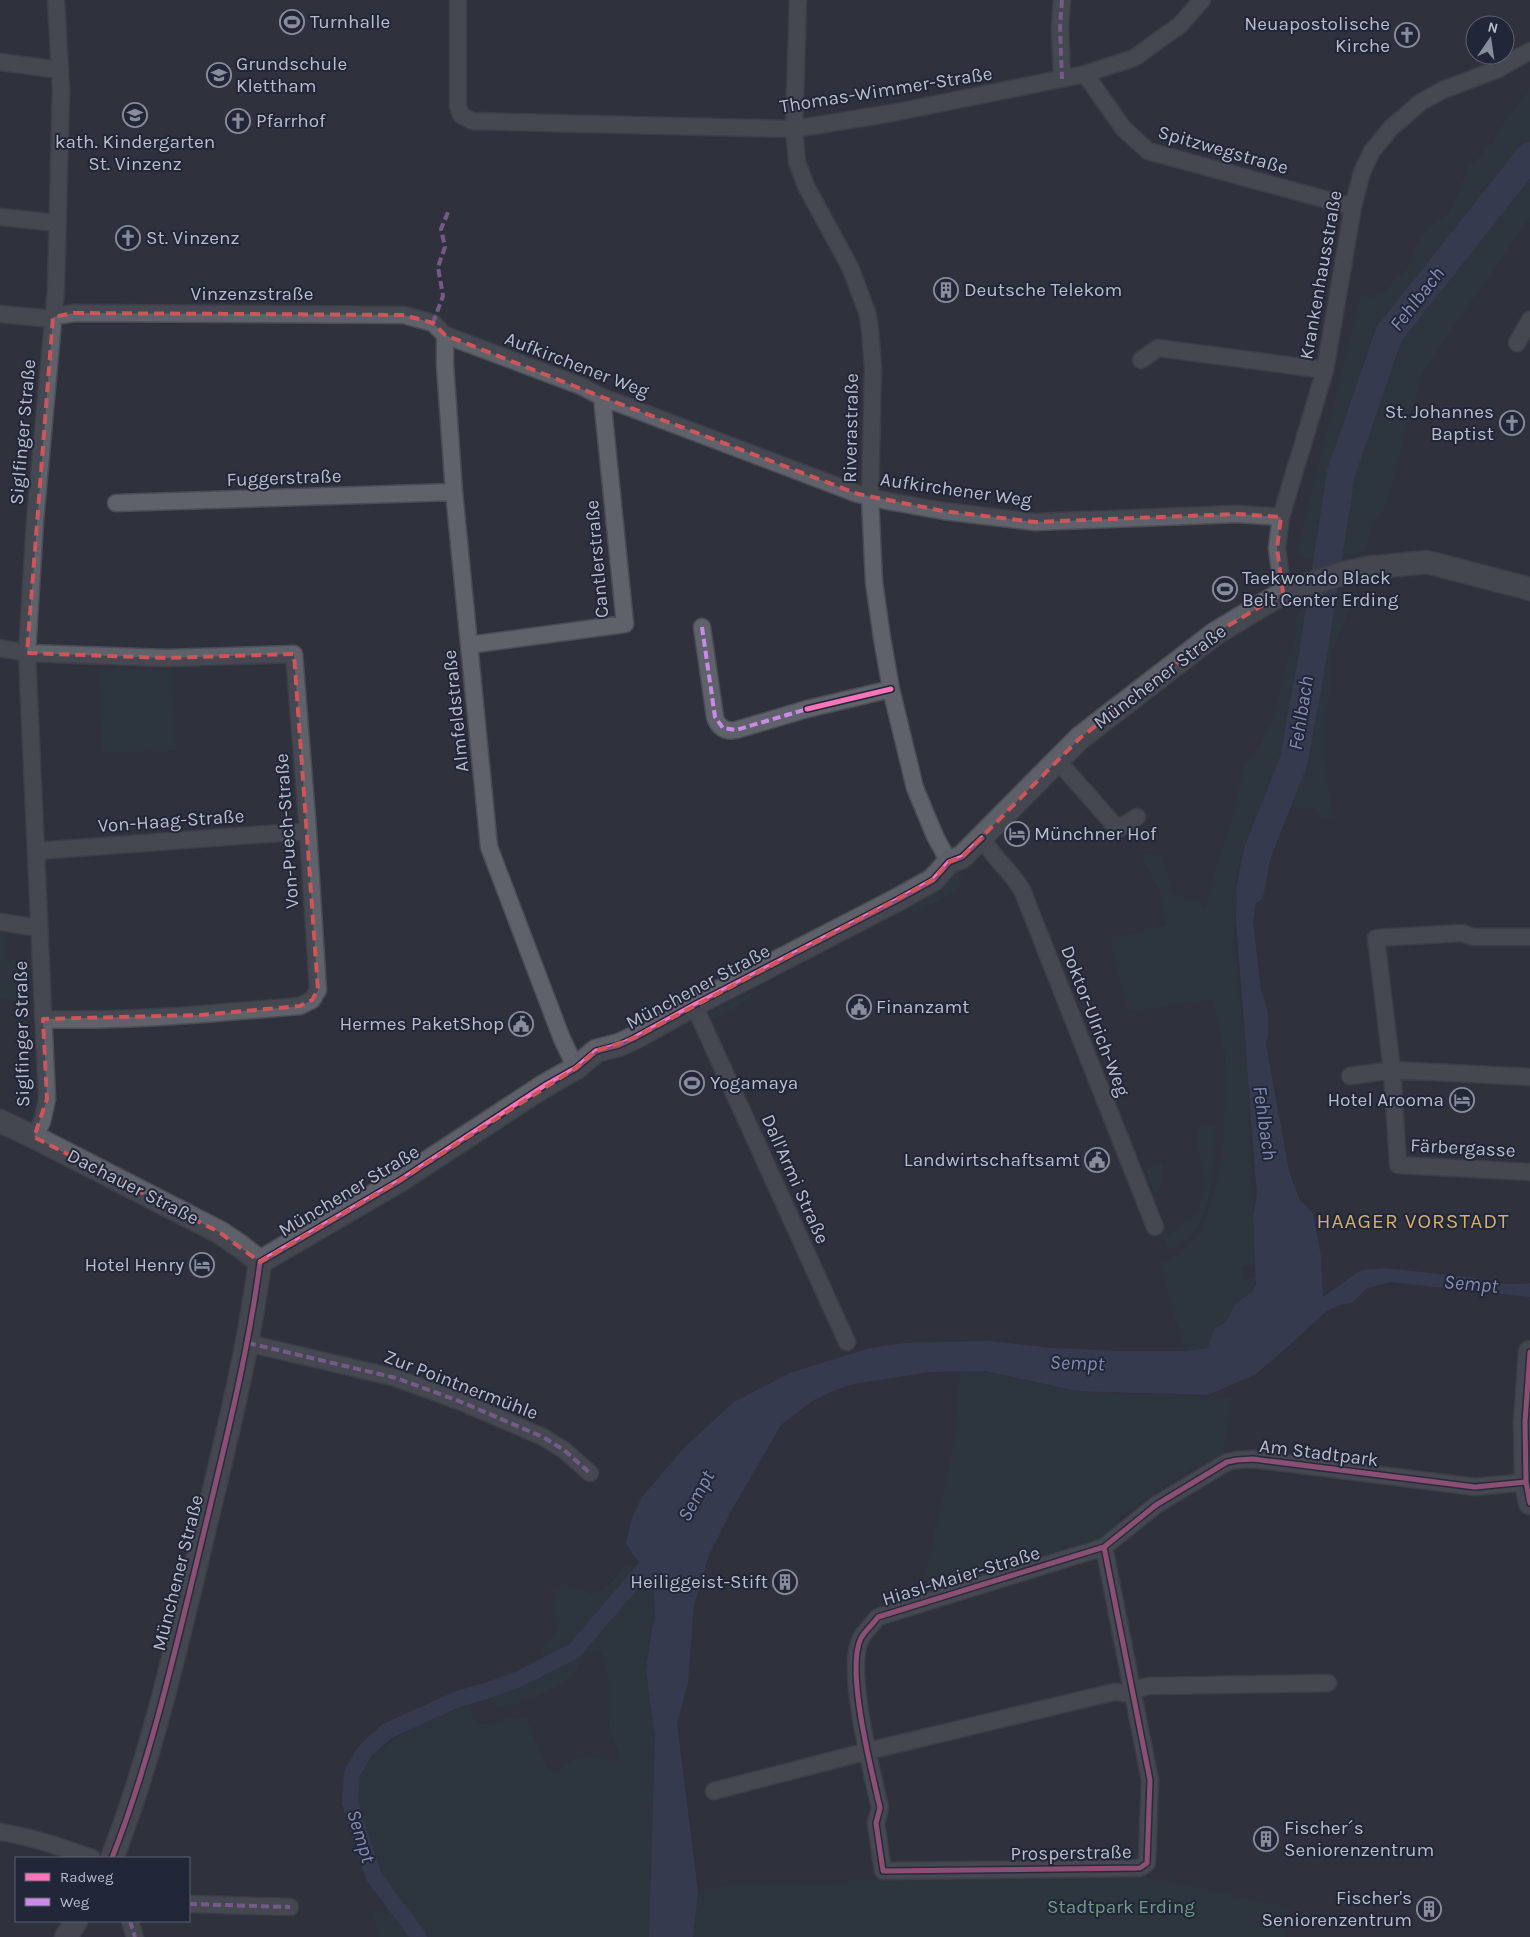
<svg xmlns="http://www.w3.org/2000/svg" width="1530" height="1937" font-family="Karla,sans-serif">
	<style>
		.green { fill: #2c3a43 }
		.water { fill: #3e4667 }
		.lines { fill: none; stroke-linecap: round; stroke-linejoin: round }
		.canal { stroke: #3e4667; stroke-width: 16 }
		.river { stroke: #3e4667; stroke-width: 28 }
		.street-casing { stroke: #4b4d56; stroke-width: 19 }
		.secondary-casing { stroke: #4b4d56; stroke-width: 25 }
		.street { stroke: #5f626a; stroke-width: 16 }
		.secondary { stroke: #5d5f69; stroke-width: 22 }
		.quiet { stroke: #ca8be6; stroke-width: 4; stroke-dasharray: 8 4; stroke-linecap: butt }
		.cycleway-casing { stroke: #212638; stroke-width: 8 }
		.cycleway { stroke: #fb73b8; stroke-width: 5 }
		.marked { fill: none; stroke: #ce5559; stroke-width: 4; stroke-dasharray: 10 6; stroke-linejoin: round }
		.labels { text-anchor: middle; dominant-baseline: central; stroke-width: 4; stroke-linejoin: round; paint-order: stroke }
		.poi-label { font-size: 19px; fill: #babdcc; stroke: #212638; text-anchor: start }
		.street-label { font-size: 19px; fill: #babdcc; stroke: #212638 }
		.park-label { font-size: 19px; fill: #729c85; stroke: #212638 }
		.water-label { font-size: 20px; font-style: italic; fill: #838db2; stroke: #212638 }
		.quarter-label { font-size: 21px; letter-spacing: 1px; fill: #d3af6e; stroke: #212638 }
	</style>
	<rect width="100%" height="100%" fill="#2f323d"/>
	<!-- green -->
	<path class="green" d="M1530,89V217L1422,373L1387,502L1383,512L1373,521L1366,549C1351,559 1317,559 1299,557L1297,551L1360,299L1383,294L1393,282L1409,267L1416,244L1433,223L1449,214L1468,168L1490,145L1507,118Z
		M1350,588L1354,591L1351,607L1330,655L1331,684L1325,713L1324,754L1333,819L1321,817L1314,807L1279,806L1264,855L1246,851L1237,870L1235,890L1236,900L1234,943L1247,1065L1255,1265L1242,1267L1243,1279L1256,1278L1252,1292L1236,1303L1225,1323L1214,1329L1208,1348L1186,1351L1170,1303L1161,1265L1184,1250L1201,1232L1213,1195L1222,1155L1224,1128L1225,1055L1212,999L1128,1011L1110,939L1166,925L1159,890L1145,864L1143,853L1162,856L1170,881L1171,892L1195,902L1206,909L1214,874L1234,811L1244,764L1254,753L1272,722L1285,670L1295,640L1296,617L1303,606Z
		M98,668L172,670L176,751L102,753Z
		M954,869L965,874C956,900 936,900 914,913L912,910L914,907Z
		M0,930L8,931L6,959L28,961L30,1004L0,997Z
		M751,992V999L708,1022L707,1021L708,1012Z
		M1200,1124L1216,1125C1215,1156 1213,1211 1191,1236C1187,1241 1173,1246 1167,1248L1161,1233L1164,1231L1170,1236C1175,1230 1183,1226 1185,1219L1190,1220C1205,1210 1205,1179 1201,1163C1200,1158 1197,1153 1197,1148C1197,1140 1199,1131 1200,1124Z
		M1162,1162C1165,1173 1163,1184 1158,1193H1154L1146,1169Z
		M960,1370C1001,1371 1037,1386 1076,1391C1128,1398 1181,1391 1232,1399L1223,1458L1191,1469L1120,1516L1107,1543L932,1598L926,1572L954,1443Z
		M626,1565L644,1570L654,1591L655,1618L651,1635L646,1671L655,1736L650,1894L698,1892L730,1884L830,1885L881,1878L1141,1876L1289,1908L1285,1937H378L373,1913H399C395,1910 390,1906 388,1903C383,1897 385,1887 381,1881C376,1871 372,1864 368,1854C361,1834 350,1795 360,1776C380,1737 431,1719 469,1704L475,1724L502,1723L503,1719L526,1717L547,1767L556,1773C582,1751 587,1755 618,1762L619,1753L609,1732L608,1672L600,1651L584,1653C581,1659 579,1666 576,1671C555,1693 524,1701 496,1708L490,1701L499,1691L551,1667L541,1651L559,1629L553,1613L555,1592L564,1585L596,1595L614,1579Z"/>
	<!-- water -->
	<path class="water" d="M1257,854L1261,861L1253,921L1261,992C1269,1006 1270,1029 1266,1045L1289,1172L1300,1200L1313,1213L1321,1257L1323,1297L1358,1272L1364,1270L1385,1268L1475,1278C1492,1283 1512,1286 1530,1283V1297L1390,1282L1367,1288L1352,1303L1339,1305L1325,1312L1293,1342L1256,1374L1208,1395L1076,1391L985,1371L929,1372L853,1384L835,1390L812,1401L781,1425L732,1509L709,1555L694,1605L688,1681L677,1724L698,1892L693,1937H649L655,1736L646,1671L651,1635L655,1618L654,1591L649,1577L626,1544L632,1518L642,1497L685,1447L734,1402L790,1373L870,1348L905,1343L989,1341L1053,1348L1120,1351H1186L1208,1348L1214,1329L1225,1323L1236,1303L1252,1292L1256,1284L1253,1215L1257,1196L1236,918C1237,897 1234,863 1257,854Z"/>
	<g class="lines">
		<!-- canal -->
		<path class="canal" d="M419,1937L374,1877L350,1803L352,1773L366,1750L387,1731L458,1699L489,1690L519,1679L574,1651L657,1554"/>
		<!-- river -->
		<path class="river" d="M1250,891L1257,854L1294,760L1313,654L1341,473L1389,334L1530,156"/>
		<defs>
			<path id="street" d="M458,0V106L461,115L472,121L794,129L892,113L1085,74L1134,58L1180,25L1202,0
				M798,0L794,129L797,162L806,186L850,267L867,312L870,330L873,368L870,498L874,582L882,638L891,689L915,788L935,836L949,862
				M1062,0L1060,26L1062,79
				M0,62L60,70
				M1085,74L1123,128L1148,151L1353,207
				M0,217L58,223
				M0,314L43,318L74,313L404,315L433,323L445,335L581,386L602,397L858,494L882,500L943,511L1035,522L1237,514L1281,517
				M445,335V365L454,492L489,847L562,1039L576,1068
				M1517,343L1530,320
				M1141,360L1158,348L1325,370
				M116,503L454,492
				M1283,593L1277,548L1281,517L1325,370L1353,207L1362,172L1372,151L1391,128L1421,102L1443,90L1498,69L1530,51
				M702,627L715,717C718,727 725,732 736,730L807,709L891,689
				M469,645L625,624L602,397
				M0,648L27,653L166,658L294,654L308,831L318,990L312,1000L300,1006C215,1013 129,1022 43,1019
				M1057,760L1118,829L1137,817
				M982,838C992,857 1011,871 1022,890L1155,1227
				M36,851L308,831
				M0,922L39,928
				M1530,937H1473L1462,933L1376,938L1392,1070L1398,1165L1530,1172
				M694,1005L847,1342
				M1350,1076L1392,1070L1530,1077
				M34,1137L42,1122L47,1099L27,653L35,521L56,288L61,89L56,0
				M248,1343L396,1378L459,1401L543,1437L564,1450L590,1473
				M1104,1547L1150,1780L1147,1863L1140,1868L883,1871L876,1823L880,1808C872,1771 845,1670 861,1638C865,1631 873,1624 878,1617L1104,1547L1156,1505L1227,1462L1237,1460L1253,1459L1475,1487L1526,1482
				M714,1791L868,1751L1114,1692L1125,1693L1148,1686L1328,1683
				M0,1832C32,1837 61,1847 92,1858
				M189,1904L290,1907
				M130,1921L135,1937"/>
			<path id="secondary" d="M0,1121L34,1137L219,1232L240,1246L260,1262
				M260,1262L399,1181L544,1086L576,1068L596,1051L619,1045L634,1038L694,1005L897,900L933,880L949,862L962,857L1080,738L1216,633L1283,593L1344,573L1366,568L1427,562L1530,589
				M1530,1352L1525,1422L1526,1482L1530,1503
				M112,1858C150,1761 173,1659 198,1557C221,1459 247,1362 260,1262
				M66,1937L76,1921"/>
		</defs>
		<!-- street casing -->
		<use href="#street" class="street-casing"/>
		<!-- secondary casing -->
		<use href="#secondary" class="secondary-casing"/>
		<!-- street -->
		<use href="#street" class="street"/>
		<!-- secondary -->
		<use href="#secondary" class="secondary"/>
		<!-- quiet -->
		<path class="quiet" d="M1062,0L1060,26L1062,79
			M433,323L443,296L438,267L445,247L441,229L448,212
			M702,627L715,717L723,728L736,730L807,709
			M248,1343L396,1378L459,1401L543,1437L564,1450L590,1473
			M189,1904L290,1907
			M130,1921L135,1937"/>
		<defs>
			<path id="cycleway" d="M807,709L891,689
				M1530,1352L1525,1422L1526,1482L1530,1503
				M1104,1547L1150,1780L1147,1863L1140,1868L883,1871L876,1823L880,1808C872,1771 845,1670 861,1638C865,1631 873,1624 878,1617L1104,1547L1156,1505L1227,1462L1237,1460L1253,1459L1475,1487L1526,1482
				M112,1858C150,1761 173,1659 198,1557C221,1459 247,1362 260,1262L399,1181L544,1086L576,1068L596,1051L619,1045L634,1038L694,1005L897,900L933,880L949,862L962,857L982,838"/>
		</defs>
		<!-- cycleway casing -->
		<use href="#cycleway" class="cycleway-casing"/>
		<!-- cycleway -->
		<use href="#cycleway" class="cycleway"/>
	</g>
	<!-- marked area -->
	<path d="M0 0H1530V1937H0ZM74,313L404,315L433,323L445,335L602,397L858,494L943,511L1035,522L1237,514L1281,517L1277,548L1283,593L1216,633L1080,738L962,857L949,862L933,880L634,1038L596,1051L576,1068L399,1181L260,1262L219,1232L34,1137L47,1099L43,1019L200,1015L300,1006L312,1000L318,990L294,654L166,658L27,653L53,317Z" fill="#2f323d" fill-opacity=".55" fill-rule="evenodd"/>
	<path class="marked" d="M74,313L404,315L433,323L445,335L602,397L858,494L943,511L1035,522L1237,514L1281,517L1277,548L1283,593L1216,633L1080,738L962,857L949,862L933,880L634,1038L596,1051L576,1068L399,1181L260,1262L219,1232L34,1137L47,1099L43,1019L200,1015L300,1006L312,1000L318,990L294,654L166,658L27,653L53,317Z"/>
	<!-- icons -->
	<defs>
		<symbol id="stadium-ring" viewBox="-11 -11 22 22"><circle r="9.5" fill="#212638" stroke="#898c9a" stroke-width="1.5"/><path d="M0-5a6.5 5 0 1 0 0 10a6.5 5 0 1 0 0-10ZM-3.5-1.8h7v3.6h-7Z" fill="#898c9a"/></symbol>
		<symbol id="church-ring" viewBox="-11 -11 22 22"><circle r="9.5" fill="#212638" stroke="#898c9a" stroke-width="1.5"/><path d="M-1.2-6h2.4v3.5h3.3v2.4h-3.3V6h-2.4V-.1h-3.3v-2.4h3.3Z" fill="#898c9a"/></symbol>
		<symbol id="school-ring" viewBox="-11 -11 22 22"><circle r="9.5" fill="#212638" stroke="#898c9a" stroke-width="1.5"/><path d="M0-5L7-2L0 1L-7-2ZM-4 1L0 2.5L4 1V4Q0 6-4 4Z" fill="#898c9a"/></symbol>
		<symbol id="building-ring" viewBox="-11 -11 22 22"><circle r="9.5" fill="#212638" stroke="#898c9a" stroke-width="1.5"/><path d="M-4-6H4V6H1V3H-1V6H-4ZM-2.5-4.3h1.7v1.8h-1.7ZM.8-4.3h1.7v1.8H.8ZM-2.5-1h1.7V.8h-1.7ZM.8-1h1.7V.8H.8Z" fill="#898c9a"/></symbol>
		<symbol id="hotel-ring" viewBox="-11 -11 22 22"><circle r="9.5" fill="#212638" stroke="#898c9a" stroke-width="1.5"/><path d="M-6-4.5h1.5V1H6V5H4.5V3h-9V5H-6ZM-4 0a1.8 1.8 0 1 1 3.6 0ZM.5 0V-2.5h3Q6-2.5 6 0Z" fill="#898c9a"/></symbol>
		<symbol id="civic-ring" viewBox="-11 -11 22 22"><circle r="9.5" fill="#212638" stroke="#898c9a" stroke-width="1.5"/><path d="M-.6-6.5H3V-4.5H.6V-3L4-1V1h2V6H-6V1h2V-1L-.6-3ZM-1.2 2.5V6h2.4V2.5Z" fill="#898c9a"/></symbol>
	</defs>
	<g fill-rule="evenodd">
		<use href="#stadium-ring" x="278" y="8" width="28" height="28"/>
		<use href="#church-ring" x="1393" y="21" width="28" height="28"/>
		<use href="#school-ring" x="205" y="61" width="28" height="28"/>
		<use href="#school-ring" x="121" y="101" width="28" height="28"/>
		<use href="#church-ring" x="224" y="107" width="28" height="28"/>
		<use href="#church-ring" x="114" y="224" width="28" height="28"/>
		<use href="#building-ring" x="932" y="276" width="28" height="28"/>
		<use href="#church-ring" x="1498" y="409" width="28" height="28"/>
		<use href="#stadium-ring" x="1211" y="575" width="28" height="28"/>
		<use href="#hotel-ring" x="1003" y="820" width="28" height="28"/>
		<use href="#civic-ring" x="845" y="993" width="28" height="28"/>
		<use href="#civic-ring" x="507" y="1010" width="28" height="28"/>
		<use href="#stadium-ring" x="678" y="1069" width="28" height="28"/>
		<use href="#hotel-ring" x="1448" y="1086" width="28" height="28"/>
		<use href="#civic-ring" x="1083" y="1146" width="28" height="28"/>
		<use href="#hotel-ring" x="188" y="1251" width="28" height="28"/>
		<use href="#building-ring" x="771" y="1568" width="28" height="28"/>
		<use href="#building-ring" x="1252" y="1825" width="28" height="28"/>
		<use href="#building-ring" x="1415" y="1895" width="28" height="28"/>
	</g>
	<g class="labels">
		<!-- poi labels -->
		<g class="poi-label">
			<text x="310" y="22">Turnhalle</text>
			<text x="1390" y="24" text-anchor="end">Neuapostolische<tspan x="1390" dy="22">Kirche</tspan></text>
			<text x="236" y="64">Grundschule<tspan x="236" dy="22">Klettham</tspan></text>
			<text x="256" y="121">Pfarrhof</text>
			<text x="135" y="142" text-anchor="middle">kath. Kindergarten<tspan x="135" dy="22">St. Vinzenz</tspan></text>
			<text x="146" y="238">St. Vinzenz</text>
			<text x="964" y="290">Deutsche Telekom</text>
			<text x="1494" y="412" text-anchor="end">St. Johannes<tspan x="1494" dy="22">Baptist</tspan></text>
			<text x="1242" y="578">Taekwondo Black<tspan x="1242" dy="22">Belt Center Erding</tspan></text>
			<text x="1034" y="834">Münchner Hof</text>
			<text x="876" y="1007">Finanzamt</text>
			<text x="504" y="1024" text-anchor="end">Hermes PaketShop</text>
			<text x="710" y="1083">Yogamaya</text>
			<text x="1444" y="1100" text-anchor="end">Hotel Arooma</text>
			<text x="1080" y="1160" text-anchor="end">Landwirtschaftsamt</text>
			<text x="184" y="1265" text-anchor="end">Hotel Henry</text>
			<text x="768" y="1582" text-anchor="end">Heiliggeist-Stift</text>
			<text x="1284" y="1828">Fischer´s<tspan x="1284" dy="22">Seniorenzentrum</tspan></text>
			<text x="1412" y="1898" text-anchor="end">Fischer's<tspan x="1412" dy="22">Seniorenzentrum</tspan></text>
		</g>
		<!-- street labels -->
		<g class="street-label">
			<text transform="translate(886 90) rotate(-9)">Thomas-Wimmer-Straße</text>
			<text transform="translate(1223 150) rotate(16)">Spitzwegstraße</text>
			<text transform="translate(1321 275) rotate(-80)">Krankenhausstraße</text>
			<text x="252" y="294">Vinzenzstraße</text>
			<text transform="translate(577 365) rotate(21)">Aufkirchener Weg</text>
			<text transform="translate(851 428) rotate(-89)">Riverastraße</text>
			<text transform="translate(23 432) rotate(-85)">Siglfinger Straße</text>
			<text transform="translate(284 478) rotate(-2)">Fuggerstraße</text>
			<text transform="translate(956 490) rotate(8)">Aufkirchener Weg</text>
			<text transform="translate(597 559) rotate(-95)">Cantlerstraße</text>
			<text transform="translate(1160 677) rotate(-37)">Münchener Straße</text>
			<text transform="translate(456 711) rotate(-96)">Almfeldstraße</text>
			<text transform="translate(171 821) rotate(-4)">Von-Haag-Straße</text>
			<text transform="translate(287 831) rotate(-94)">Von-Puech-Straße</text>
			<text transform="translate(698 987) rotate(-28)">Münchener Straße</text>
			<text transform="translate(1095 1021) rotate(69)">Doktor-Ulrich-Weg</text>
			<text transform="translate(22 1034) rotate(-91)">Siglfinger Straße</text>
			<text transform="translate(1463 1148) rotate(3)">Färbergasse</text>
			<text transform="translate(795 1179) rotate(66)">Dall'Armi Straße</text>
			<text transform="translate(133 1187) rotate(27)">Dachauer Straße</text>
			<text transform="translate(349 1191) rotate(-31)">Münchener Straße</text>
			<text transform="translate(461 1385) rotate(21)">Zur Pointnermühle</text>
			<text transform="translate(1319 1453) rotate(7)">Am Stadtpark</text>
			<text transform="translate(178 1573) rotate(-76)">Münchener Straße</text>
			<text transform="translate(961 1576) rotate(-17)">Hiasl-Maier-Straße</text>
			<text transform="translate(1071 1853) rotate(-1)">Prosperstraße</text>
		</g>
		<!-- park labels -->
		<g class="park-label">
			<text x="1121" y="1907">Stadtpark Erding</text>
		</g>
		<!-- water labels -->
		<g class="water-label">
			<text transform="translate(1417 299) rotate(-52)">Fehlbach</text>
			<text transform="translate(1301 713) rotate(-81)">Fehlbach</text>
			<text transform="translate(1265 1123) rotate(82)">Fehlbach</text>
			<text transform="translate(1471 1284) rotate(5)">Sempt</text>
			<text transform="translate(1077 1363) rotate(2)">Sempt</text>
			<text transform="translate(696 1496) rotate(-61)">Sempt</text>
			<text transform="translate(361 1836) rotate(73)">Sempt</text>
		</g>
		<!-- quarter labels -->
		<g class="quarter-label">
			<text x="1413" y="1221">HAAGER VORSTADT</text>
		</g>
	</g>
	<!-- legend -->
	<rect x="15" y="1857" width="175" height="65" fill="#212638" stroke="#5e6273"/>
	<rect x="25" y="1873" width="25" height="8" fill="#fb73b8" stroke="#5e6273"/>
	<text x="60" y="1882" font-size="15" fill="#babdcc">Radweg</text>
	<rect x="25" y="1898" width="25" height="8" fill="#ca8be6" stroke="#5e6273"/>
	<text x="60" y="1907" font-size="15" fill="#babdcc">Weg</text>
	<!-- north arrow -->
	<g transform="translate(1490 40) rotate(13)"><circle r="24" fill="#212638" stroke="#5e6273"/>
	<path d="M0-4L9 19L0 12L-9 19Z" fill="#898c9a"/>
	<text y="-8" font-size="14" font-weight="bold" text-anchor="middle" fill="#babdcc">N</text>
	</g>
</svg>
